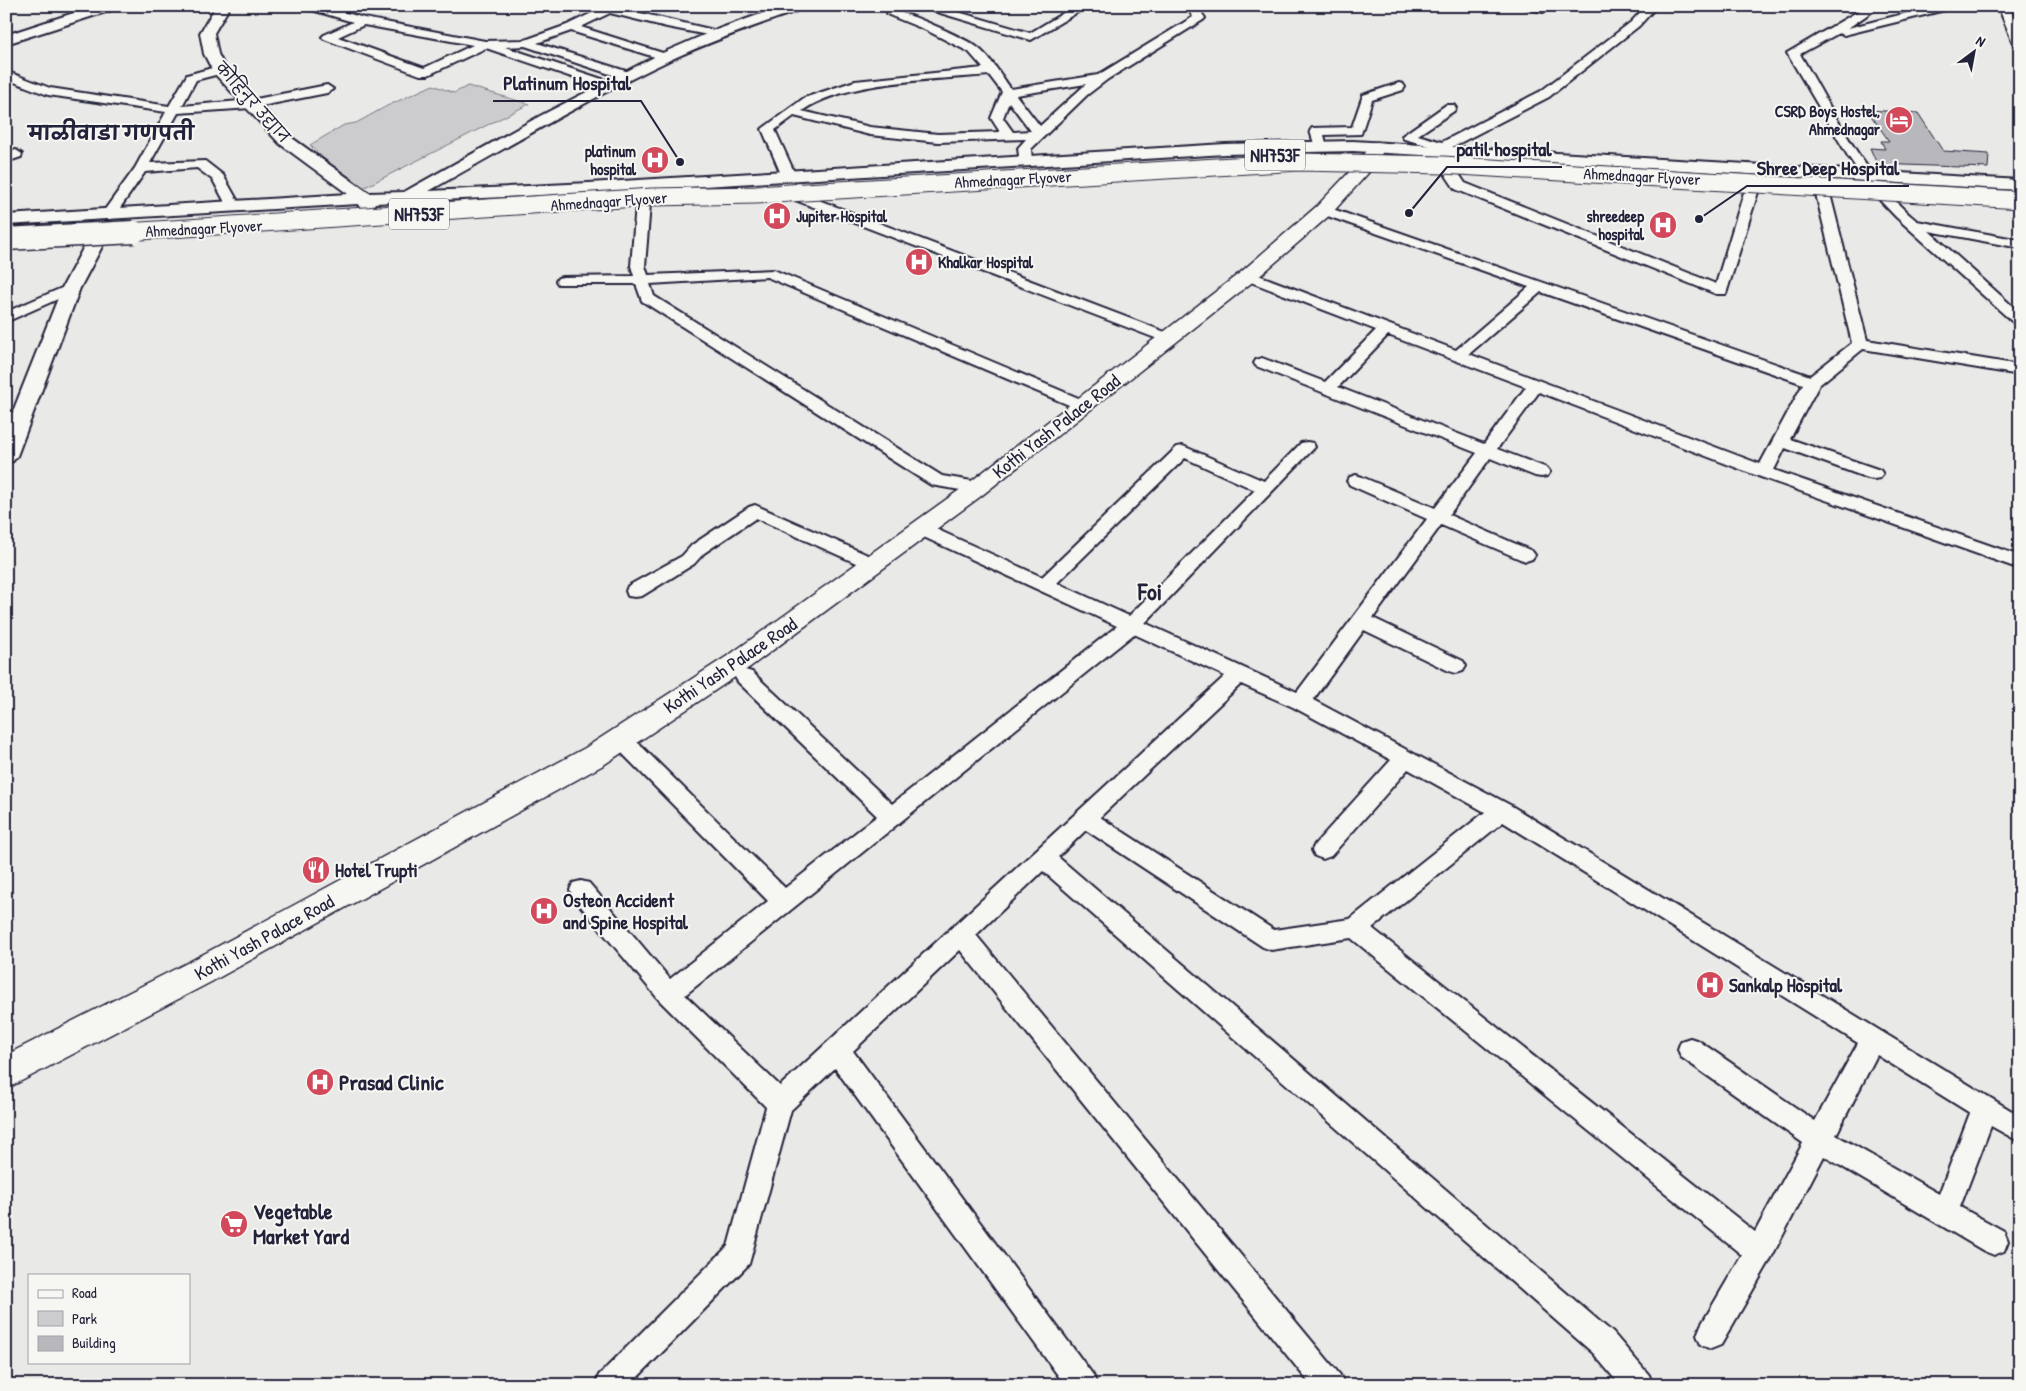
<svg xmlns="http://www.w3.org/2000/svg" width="2026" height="1391" font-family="'Patrick Hand','Playpen Sans Deva',sans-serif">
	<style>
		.green { fill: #ccccce; stroke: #777784 }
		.building { fill: #b8b8bc; stroke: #22223b }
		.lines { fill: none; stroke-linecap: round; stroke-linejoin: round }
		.minor-casing { stroke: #22223b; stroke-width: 4 }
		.tertiary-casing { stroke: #22223b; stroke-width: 4 }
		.secondary-casing { stroke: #22223b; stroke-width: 3 }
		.minor { fill: #f6f6f2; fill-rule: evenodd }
		.tertiary { fill: #f6f6f2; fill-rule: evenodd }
		.secondary { fill: #f6f6f2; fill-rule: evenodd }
		.trunk-bridge-far1-casing { stroke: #22223b; stroke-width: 19; stroke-linecap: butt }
		.trunk-bridge-casing { stroke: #22223b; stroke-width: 25; stroke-linecap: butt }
		.trunk-bridge-far1 { stroke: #f6f6f2; stroke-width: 17 }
		.trunk-bridge { stroke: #f6f6f2; stroke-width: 22 }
		.labels { text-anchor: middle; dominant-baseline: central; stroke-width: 4; stroke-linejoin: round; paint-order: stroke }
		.far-street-label { font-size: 16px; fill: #22223b; stroke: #f6f6f2 }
		.far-poi-label { font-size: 16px; font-weight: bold; fill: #22223b; stroke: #f6f6f2; text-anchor: end }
		.shield { fill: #f6f6f2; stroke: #626272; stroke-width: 1 }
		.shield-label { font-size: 18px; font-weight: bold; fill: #22223b }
		.street-label { font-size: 19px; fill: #22223b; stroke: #f6f6f2 }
		.poi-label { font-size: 19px; font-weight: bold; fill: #22223b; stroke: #f6f6f2; text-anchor: start }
		.far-district-label { font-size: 20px; font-weight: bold; fill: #22223b; stroke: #f6f6f2 }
		.near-poi-label { font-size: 22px; font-weight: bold; fill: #22223b; stroke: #f6f6f2; text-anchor: start }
		.district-label { font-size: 24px; font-weight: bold; fill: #22223b; stroke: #f6f6f2 }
		.leader { fill: none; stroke: #22223b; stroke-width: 2 }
		.callout-dot { fill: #22223b; stroke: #f6f6f2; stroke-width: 2 }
		.callout-label { font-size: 20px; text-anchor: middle; font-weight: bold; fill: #22223b; stroke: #f6f6f2; stroke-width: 4; stroke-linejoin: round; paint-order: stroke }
	</style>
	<rect width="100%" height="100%" fill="#e9e9e7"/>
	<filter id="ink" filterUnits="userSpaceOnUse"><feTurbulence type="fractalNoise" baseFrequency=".02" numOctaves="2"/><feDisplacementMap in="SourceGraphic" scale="10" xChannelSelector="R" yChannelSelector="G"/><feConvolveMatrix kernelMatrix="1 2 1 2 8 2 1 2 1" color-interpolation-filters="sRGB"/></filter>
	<g filter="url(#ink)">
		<!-- green -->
		<path class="green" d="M433,85L454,93L468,86L529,104L359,190L325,164L323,158L310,145L344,125L356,123L387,106Z"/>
		<!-- building -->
		<path class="building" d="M1867,110L1918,113L1943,151L1989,154L1988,168L1877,164L1870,148L1885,149L1881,141H1889Z"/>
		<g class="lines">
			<defs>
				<path id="minor" d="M304,6H322L364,18L485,41L525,40L567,25L598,10L591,6H610L718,31L724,34L718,37L667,27L610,13L581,27L669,55L671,57L669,59H661L571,31L537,43L632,73L634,76L628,80L525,46L505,47L614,83L616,86L610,90L486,48L428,75H420L324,39L322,37L324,35L353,22L305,8ZM364,25L473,45L424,68L338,37Z
					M1075,6H1088L1031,40L937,12L935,10L941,7L1030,33Z
					M1186,6H1197L1205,18L1203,20L1108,79L1087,95L1031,149L1032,161L1030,164H1020L1018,148L1026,139L938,142L870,135L794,116L775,130L795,174L788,178L781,174L762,129L804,98L855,81L983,68L969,52L926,30L889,15L887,13L889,11C900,8 966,39 977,47C991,58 1001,75 1011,89L1098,75L1193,17ZM989,75L1002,92L991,118L1000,132L938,134L870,127L802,111C846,80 936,80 989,75ZM1086,84L1040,126L1016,95ZM1009,102L1031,131L1013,132L1003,118Z
					M1525,6H1545L1549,9L1543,12L1526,8Z
					M1646,6H1657L1639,26L1549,97L1450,148L1455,168L1465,183L1716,284L1745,189L1752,185L1757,186L1759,189L1726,294H1716L1455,189L1441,168L1437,148L1404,139L1402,136L1446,105H1454L1456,108L1454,111L1418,135L1442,142L1541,91L1631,22Z
					M1867,6H1880L1848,28L1935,6H1954L1953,8L1844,35L1839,33L1800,54C1834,112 1864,178 1917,221L2020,240V248L1929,231L2020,313V325L2015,324L1896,217L1875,195L1848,156L1787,53Z
					M1998,6H2009L2020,31V48L2014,45Z
					M219,66L225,70L223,73L196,80L182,106L251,100L327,85L333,89L327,93L251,108L178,113L150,163L205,161L223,175L240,205L233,209L228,208L213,180L197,168L145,172L113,218L108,219L101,215L135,168L166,112L48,95L6,79V71L50,88L169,106L187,75Z
					M1399,83L1403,84L1405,87L1403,90L1372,100L1361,134L1324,135L1327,147L1321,151L1316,150L1310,131L1312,128L1352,127L1363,95Z
					M16,150L22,154L21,157L6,162V153Z
					M1823,190L1830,194L1867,340L2020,365V375L1863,349L1819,385L1790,439L1880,470L1883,474L1880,478L1874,479L1868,478L1785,448L1774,470L2020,556V569L1758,476L1539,392L1497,449L1547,468L1550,472L1547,476L1541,477L1535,476L1490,458L1449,515L1532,551L1535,555L1532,559L1526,561L1520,559L1441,525L1373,618L1463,661L1466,666L1463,671L1456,673L1449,671L1364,630L1313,700L1510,805L2020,1116V1142L1991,1126L1960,1207L2004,1231L2008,1241L2004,1251L1994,1255L1984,1251L1824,1156L1769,1262L1721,1345L1711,1349L1701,1345L1697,1335L1701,1325L1742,1255L1351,938L1271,950L1263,947L1086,830L1058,857L1613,1333L1649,1375L1653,1385H1620L1593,1353L1043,871L976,935L1340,1375L1344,1385H1311L960,950L853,1051L1093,1375L1097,1385H1065L835,1068L791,1110L749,1264L630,1385H595L599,1375L728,1246L766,1107L660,1001L573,897L570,890L573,883L581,881L589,883L670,979L768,901L614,745L611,739L614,733L621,731L628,733L785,888L877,816L738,682L735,677L738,672L745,670L752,672L892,804L1117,626L915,533L912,529L915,525L921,523L927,525L1042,577L1177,447L1183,446L1264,481L1301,443L1307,442L1313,443L1315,447L1145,623L1297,692L1427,519L1350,485L1347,481L1350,477L1356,475L1362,477L1435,508L1477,453L1256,366L1254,363L1256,360L1262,358L1325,382L1376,330L1243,279L1241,276L1243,273H1253L1456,350L1529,287L1319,213L1317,210L1319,207L1324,206L1810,376L1852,343L1816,194ZM1541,292L1803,384L1760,464L1469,354ZM1388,335L1526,387L1484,444L1338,387ZM1185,458L1255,490L1129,616L1057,583ZM1134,634L1225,676L780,1086L685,995ZM1241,684L1293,707L1391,760L1315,844L1312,850L1315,856L1323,859L1331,856L1408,769L1485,812L1350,919L1274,930L1100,817ZM1503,822L1858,1043L1815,1121L1699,1041L1690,1038L1681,1041L1678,1049L1681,1057L1803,1143L1755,1232L1372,928ZM1877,1055L1970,1113L1939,1194L1836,1135Z
					M800,193L1173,335L1176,338L1173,341H1163L795,200L793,197L795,194Z
					M643,200L650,204L645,266L648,275L774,270L1088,402L1090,405L1088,408H1076L767,277L650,284L654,296L942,476L984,483L987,487L984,491L978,493L931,485L642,301L636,284H558L556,281L558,278L563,277L634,276L631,266L636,204Z
					M71,284L76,285L78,288L76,291L6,322V312Z
					M755,505L879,560L882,564L879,568L873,570L867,568L756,518L704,553L694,564L642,596L635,597L628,596L626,591L628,586L682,556L692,545L749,507Z"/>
				<path id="tertiary" d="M95,6H117L115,9L6,44V35Z
					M216,6H230L214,33L218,54L225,68L292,138L369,193L404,192L540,116L660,54L713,31L783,6H804L802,9C758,25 713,40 670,60C588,99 509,146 429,191L589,183L1225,144L1353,141L2020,180V190L1353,151L1225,154L589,193L375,203L372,208H360L358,204L6,225V215L348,194L280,144L214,73L204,54L200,33Z
					M97,234L103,235L106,239L80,288L17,456L13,461L6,463V429L62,288L88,239L91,235Z"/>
				<path id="secondary" d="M1377,142L1383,143L1386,147L1370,171L1331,214L1255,280L981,496L750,667L605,764L211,982L6,1089V1055L189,962L585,748L732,653L965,486L1241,272L1317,206L1357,164L1371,143Z"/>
			</defs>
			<!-- minor casing -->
			<use href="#minor" class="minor-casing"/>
			<!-- tertiary casing -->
			<use href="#tertiary" class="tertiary-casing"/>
			<!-- secondary casing -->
			<use href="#secondary" class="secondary-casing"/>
			<!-- minor -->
			<use href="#minor" class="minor"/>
			<!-- tertiary -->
			<use href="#tertiary" class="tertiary"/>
			<!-- secondary -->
			<use href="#secondary" class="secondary"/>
			<defs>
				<path id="trunk-bridge-far1" d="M111,233L652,197L756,195L1299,162L1443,165L2020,200"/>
				<path id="trunk-bridge" d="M6,239L134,232"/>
			</defs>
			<!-- trunk-bridge-far1 casing -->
			<use href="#trunk-bridge-far1" class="trunk-bridge-far1-casing"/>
			<!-- trunk-bridge casing -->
			<use href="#trunk-bridge" class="trunk-bridge-casing"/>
			<!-- trunk-bridge-far1 -->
			<use href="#trunk-bridge-far1" class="trunk-bridge-far1"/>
			<!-- trunk-bridge -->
			<use href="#trunk-bridge" class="trunk-bridge"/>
		</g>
	</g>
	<!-- icons -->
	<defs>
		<symbol id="hotel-disc" viewBox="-11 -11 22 22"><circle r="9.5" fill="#d1495b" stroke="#f6f6f2"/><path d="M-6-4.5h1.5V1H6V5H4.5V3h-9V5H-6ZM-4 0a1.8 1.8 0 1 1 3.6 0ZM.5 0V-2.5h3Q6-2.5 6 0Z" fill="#fff"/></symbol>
		<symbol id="hospital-disc" viewBox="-11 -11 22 22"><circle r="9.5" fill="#d1495b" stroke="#f6f6f2"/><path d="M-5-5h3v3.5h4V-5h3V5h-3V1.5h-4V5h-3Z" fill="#fff"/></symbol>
		<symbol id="restaurant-disc" viewBox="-11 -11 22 22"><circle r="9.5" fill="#d1495b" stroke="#f6f6f2"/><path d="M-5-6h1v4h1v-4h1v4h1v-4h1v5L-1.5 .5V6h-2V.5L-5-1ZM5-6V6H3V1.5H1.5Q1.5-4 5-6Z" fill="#fff"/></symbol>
		<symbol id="supermarket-disc" viewBox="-11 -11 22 22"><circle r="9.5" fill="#d1495b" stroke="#f6f6f2"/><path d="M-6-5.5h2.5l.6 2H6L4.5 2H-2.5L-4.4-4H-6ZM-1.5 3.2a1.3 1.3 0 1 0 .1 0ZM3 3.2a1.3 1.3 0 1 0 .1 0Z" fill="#fff"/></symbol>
	</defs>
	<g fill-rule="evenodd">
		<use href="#hotel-disc" x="1883" y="104" width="32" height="32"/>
		<use href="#hospital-disc" x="639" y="144" width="32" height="32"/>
		<use href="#hospital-disc" x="761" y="200" width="32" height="32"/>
		<use href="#hospital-disc" x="1647" y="209" width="32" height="32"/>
		<use href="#hospital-disc" x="903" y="246" width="32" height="32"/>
		<use href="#restaurant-disc" x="300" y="854" width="32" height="32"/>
		<use href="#hospital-disc" x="528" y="895" width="32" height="32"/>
		<use href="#hospital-disc" x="1694" y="969" width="32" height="32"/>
		<use href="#hospital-disc" x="304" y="1066" width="32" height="32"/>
		<use href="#supermarket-disc" x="218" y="1208" width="32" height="32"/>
	</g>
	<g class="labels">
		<!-- far-street labels -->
		<g class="far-street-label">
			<text transform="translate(253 102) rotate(48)">कोहिनुर उद्यान</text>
			<text transform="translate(1642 176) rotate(3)">Ahmednagar Flyover</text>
			<text transform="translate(1013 179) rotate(-3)">Ahmednagar Flyover</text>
			<text transform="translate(609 201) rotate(-4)">Ahmednagar Flyover</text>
			<text transform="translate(204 228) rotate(-3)">Ahmednagar Flyover</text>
		</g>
		<!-- far-poi labels -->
		<g class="far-poi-label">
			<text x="1880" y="111">CSRD Boys Hostel,<tspan x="1880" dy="18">Ahmednagar</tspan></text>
			<text x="636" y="151">platinum<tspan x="636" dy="18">hospital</tspan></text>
			<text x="796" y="216" text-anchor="start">Jupiter Hospital</text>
			<text x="1644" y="216">shreedeep<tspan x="1644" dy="18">hospital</tspan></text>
			<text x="938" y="262" text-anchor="start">Khalkar Hospital</text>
		</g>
		<!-- shield labels -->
		<g class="shield">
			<rect x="1245" y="139.5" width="60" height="31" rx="4"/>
			<rect x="389" y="198.5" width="60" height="31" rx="4"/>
		</g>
		<g class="shield-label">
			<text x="1275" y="155">NH753F</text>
			<text x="419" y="214">NH753F</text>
		</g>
		<!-- street labels -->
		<g class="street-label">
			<text transform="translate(1056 426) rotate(-38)">Kothi Yash Palace Road</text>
			<text transform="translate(730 665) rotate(-34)">Kothi Yash Palace Road</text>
			<text transform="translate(264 937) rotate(-29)">Kothi Yash Palace Road</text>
		</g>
		<!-- poi labels -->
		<g class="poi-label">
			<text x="335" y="870">Hotel Trupti</text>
			<text x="563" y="900">Osteon Accident<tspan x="563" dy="22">and Spine Hospital</tspan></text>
			<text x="1729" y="985">Sankalp Hospital</text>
		</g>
		<!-- far-district labels -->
		<g class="far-district-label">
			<text x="111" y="132">माळीवाडा गणपती</text>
		</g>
		<!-- near-poi labels -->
		<g class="near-poi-label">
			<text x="339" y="1082">Prasad Clinic</text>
			<text x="253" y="1211">Vegetable<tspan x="253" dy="25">Market Yard</tspan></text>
		</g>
		<!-- district labels -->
		<g class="district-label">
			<text x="1150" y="591">Foi</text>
		</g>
	</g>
	<!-- callouts -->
	<path class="leader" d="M680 162L641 101H493M1409 213L1447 167H1562M1699 219L1747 186H1909"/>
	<g class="callout-dot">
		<circle cx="680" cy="162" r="5"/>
		<circle cx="1409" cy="213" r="5"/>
		<circle cx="1699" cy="219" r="5"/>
	</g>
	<g class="callout-label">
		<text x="567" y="90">Platinum Hospital</text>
		<text x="1504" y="156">patil hospital</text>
		<text x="1828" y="175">Shree Deep Hospital</text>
	</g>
	<!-- margin -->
	<rect width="2026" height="1391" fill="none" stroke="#f6f6f2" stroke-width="25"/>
	<rect x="12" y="12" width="2001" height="1366" fill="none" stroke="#22223b" stroke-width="2" filter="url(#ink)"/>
	<!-- legend -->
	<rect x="28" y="1274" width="162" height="90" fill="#f6f6f2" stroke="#a1a1a9"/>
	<rect x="38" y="1290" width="25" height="8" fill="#f6f6f2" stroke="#a1a1a9"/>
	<text x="72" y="1298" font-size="15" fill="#22223b">Road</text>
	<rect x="38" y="1311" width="25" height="15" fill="#ccccce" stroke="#a1a1a9"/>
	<text x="72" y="1324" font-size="15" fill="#22223b">Park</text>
	<rect x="38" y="1336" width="25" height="15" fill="#b8b8bc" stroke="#a1a1a9"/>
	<text x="72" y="1348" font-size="15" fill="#22223b">Building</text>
	<!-- north arrow -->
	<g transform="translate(1974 52) rotate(32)" stroke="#f6f6f2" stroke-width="4" paint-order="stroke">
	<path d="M0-4L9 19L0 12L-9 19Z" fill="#22223b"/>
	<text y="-8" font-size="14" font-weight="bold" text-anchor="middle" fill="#22223b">N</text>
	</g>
</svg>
